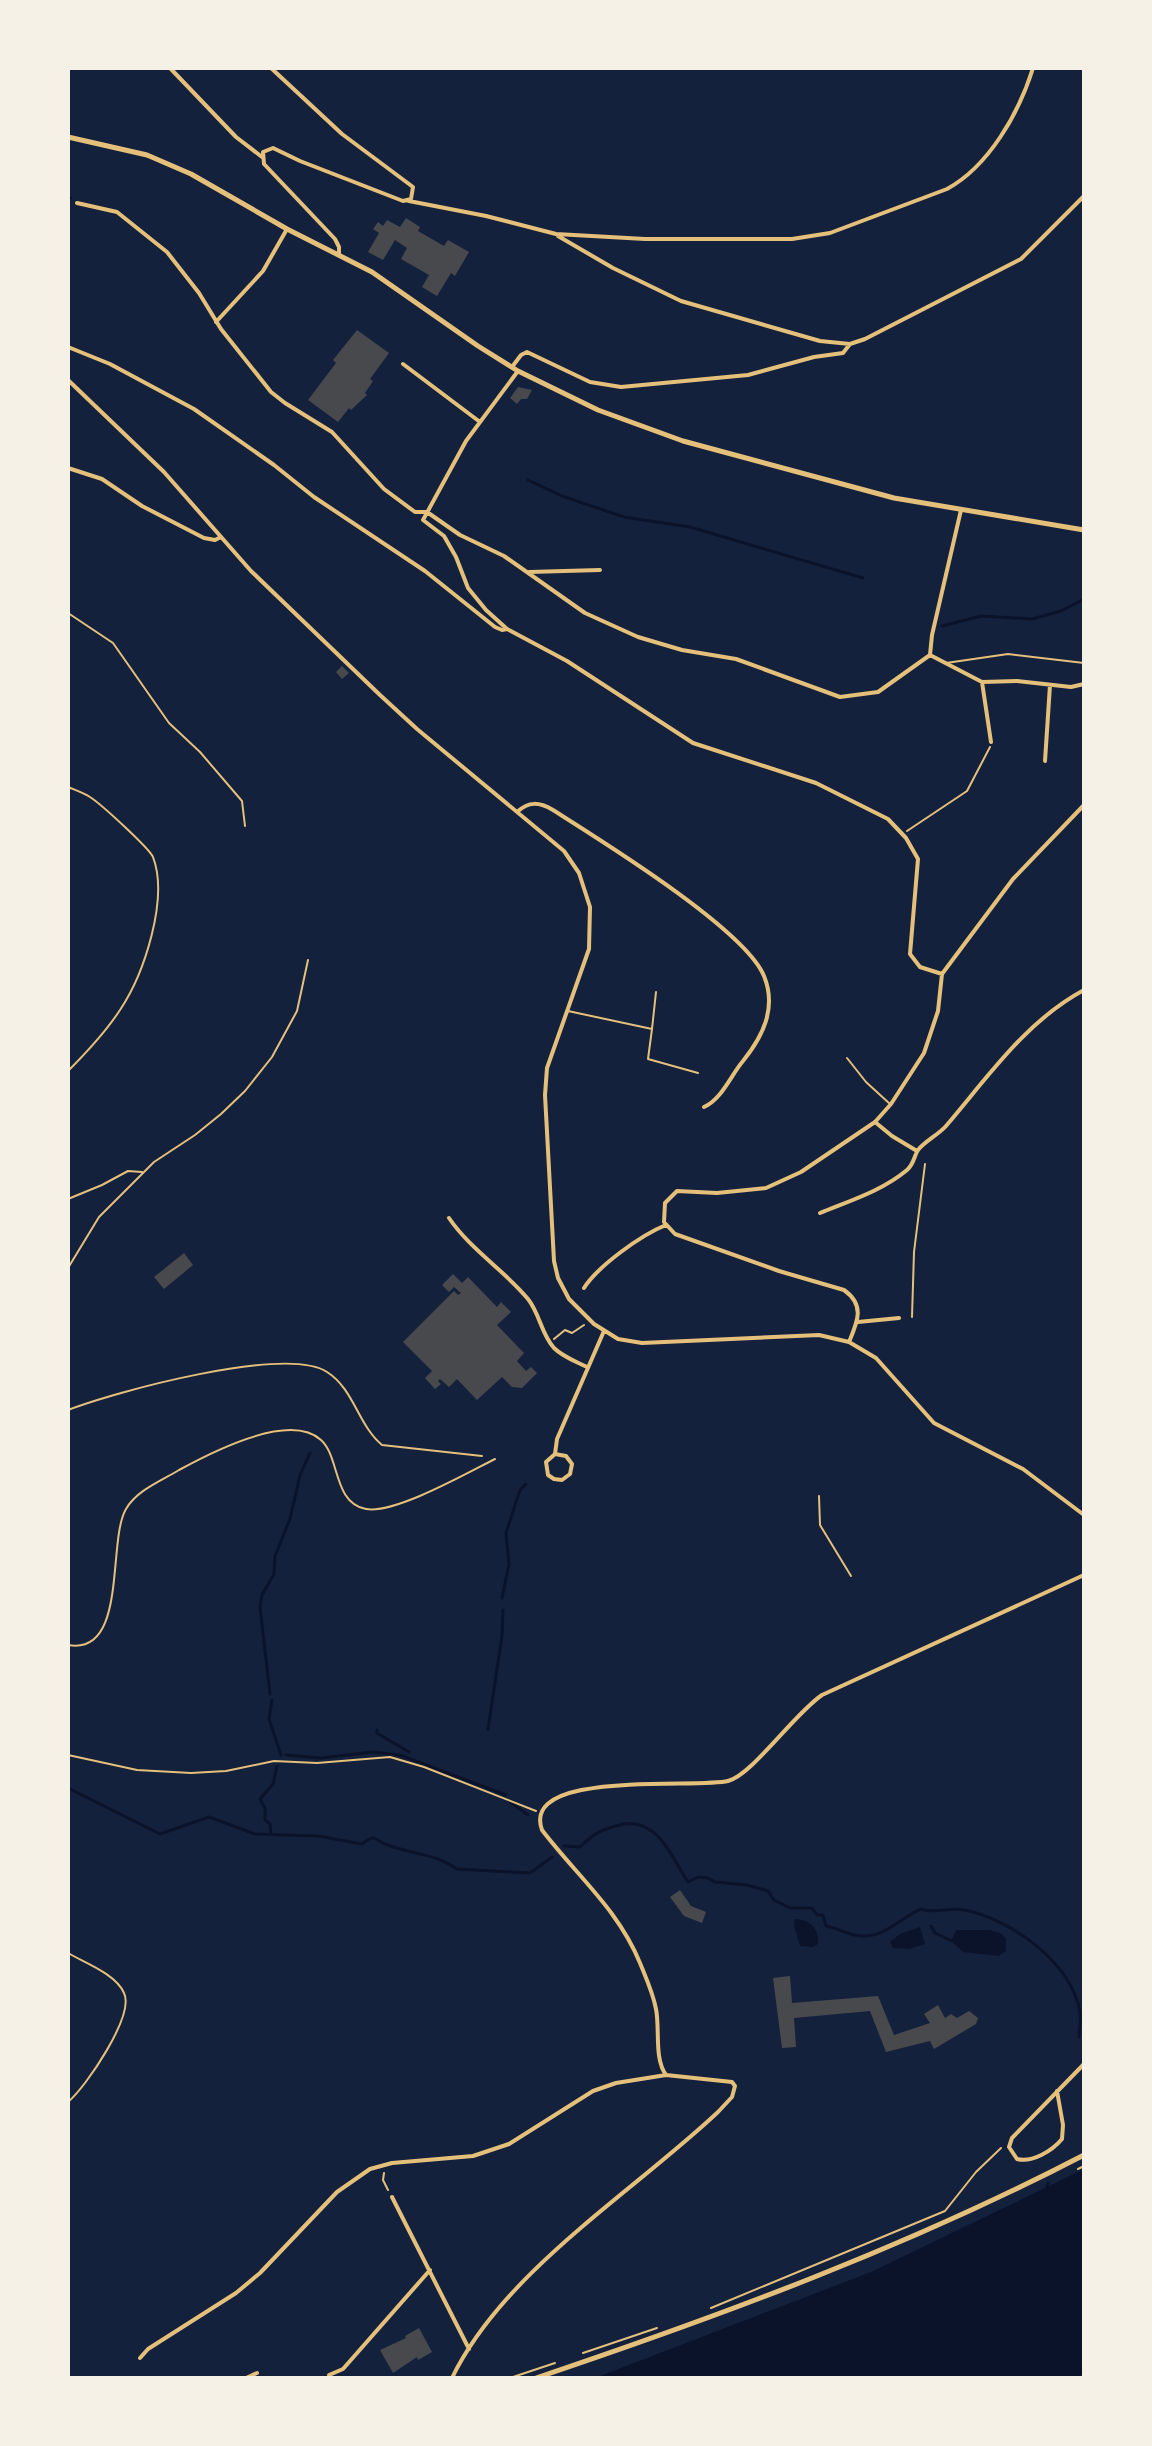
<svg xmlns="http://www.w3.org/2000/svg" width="1152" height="2446" font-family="'Fira Sans Condensed',sans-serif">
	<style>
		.water { fill: #0b132b }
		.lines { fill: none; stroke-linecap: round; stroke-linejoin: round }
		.stream { stroke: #0b132b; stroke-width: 3 }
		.building { fill: #48494c }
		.path { stroke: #e5c07b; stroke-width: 2 }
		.service { stroke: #e5c07b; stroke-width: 2 }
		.minor { stroke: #e5c07b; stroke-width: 4 }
		.secondary { stroke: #e5c07b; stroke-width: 5 }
	</style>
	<rect width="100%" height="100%" fill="#14213d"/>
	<!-- water -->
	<path class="water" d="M795,1919C810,1919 820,1930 818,1944L813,1947L800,1946L794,1926Z
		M920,1927L925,1944L909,1949L893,1948L890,1942L900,1934Z
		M956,1930H990L1000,1933L1006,1938V1951L999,1956L963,1952L951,1941Z
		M1084,2169V2374L1074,2378H595L871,2272Z"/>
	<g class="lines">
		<!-- stream -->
		<path class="stream" d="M68,198H71
			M528,480L562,496L624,517L690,527L863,578
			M942,626L981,616L1032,619L1061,611L1084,599
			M502,1598L509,1564L506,1533L520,1490L526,1484
			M270,1694L260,1607L262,1595L274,1574L275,1556L290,1519L300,1475L310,1453
			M272,1700L269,1719L281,1755
			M488,1729L502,1636L503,1610
			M377,1730V1733L409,1752
			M286,1755L321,1758L373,1752L400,1755L506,1795
			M68,1788L160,1834L209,1817L255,1834L318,1836L362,1844C366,1841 369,1838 373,1838C376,1838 382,1843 385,1844C409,1854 435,1853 457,1869L530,1873L552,1857
			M510,1802L528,1815
			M271,1834L270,1824L265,1820V1808L260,1799L273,1784L277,1766
			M564,1846L580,1847C593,1835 597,1831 616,1826C656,1813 670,1855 688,1882L698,1877L708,1878L715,1882L747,1885L768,1891L774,1900L790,1908H812L817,1915H823L826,1926C839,1928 849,1936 863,1936C885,1937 902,1917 921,1909C935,1914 949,1907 964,1910C1011,1919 1071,1962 1080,2012C1081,2020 1079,2030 1079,2037
			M931,1926L935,1933L952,1941
			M1047,2187L1048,2183"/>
	</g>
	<!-- building -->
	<path class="building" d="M406,218L420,227L418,231L444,246L448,240L469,252L455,276L451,273L437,296L422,287L429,275L401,259L407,248L395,240L383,260L368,252L379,233L373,229L378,222L383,226L387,220L400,227Z
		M357,330L389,353L370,379L373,381L365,393L367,395L351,410L349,408L338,422L308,400L336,363L333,360Z
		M518,387L532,390L527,399H521L517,404L510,398Z
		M342,666L349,673L342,679L336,672Z
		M184,1253L193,1265L164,1289L154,1277Z
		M453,1274L462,1283L468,1277L497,1307L501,1302L511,1312L497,1325L524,1353L517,1361L526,1371L531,1367L537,1373L522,1388L512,1387L502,1377L477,1400L457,1379L449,1387L440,1379L438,1381L441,1384L435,1389L425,1378L432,1371L403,1342L454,1291L458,1295L461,1293L454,1287L449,1292L442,1285Z
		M680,1890L691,1906L706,1912L702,1923L684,1916L670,1897Z
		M790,1976L792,2003L878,1996L894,2035L930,2023L924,2014L938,2005L945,2018L951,2014L957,2018L969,2011L978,2018L976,2024L934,2049L930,2041L886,2052L870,2011L794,2018L796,2047L782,2048L773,1978Z
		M419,2328L432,2352L418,2360L417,2357L393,2373L380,2350L406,2338L405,2336Z"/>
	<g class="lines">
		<!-- path -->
		<path class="path" d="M68,613L113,643L169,723L200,752L242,801L245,826
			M68,787C75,790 84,793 90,797C101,804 149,848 153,857C169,899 144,974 120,1010C105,1033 87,1052 68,1071
			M907,831L967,791L990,747
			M68,1199L102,1185L128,1171L142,1172
			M68,1268L99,1217L154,1162L195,1135L221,1114L245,1091L272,1057L297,1011L308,960
			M912,1317L914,1252L925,1164
			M554,1339L565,1330L572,1333L584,1325
			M68,1410C114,1392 286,1345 327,1372C354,1389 358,1425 382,1445L482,1456
			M819,1496L820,1525L851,1576
			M68,1645C128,1656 107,1541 126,1509C137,1490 161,1481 179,1470C210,1453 289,1411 321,1440C340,1457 333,1503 366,1509C395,1514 467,1473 495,1459
			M68,1755L137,1770L191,1773L226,1771L274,1761L317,1763L390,1757L424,1767L536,1811
			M68,1953C85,1963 116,1974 124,1993C135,2015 86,2087 68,2102
			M1078,2169L1084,2166
			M384,2173L383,2180L388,2190
			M1083,2178L1084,2177
			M711,2308L945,2211L976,2172L1001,2148
			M583,2353L657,2328
			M510,2378L555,2363"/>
		<!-- service -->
		<path class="service" d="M946,663L1008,654L1084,663
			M568,1011L652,1029L656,992
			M652,1029L648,1059L698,1073
			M847,1058L866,1082L890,1104"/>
		<!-- minor -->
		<path class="minor" d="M170,68L236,137L262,157
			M271,68L342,134L413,187L411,199L403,201L300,161L273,148L263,152L264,164L335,239L339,247V255
			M409,201L486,216L556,234L645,239H792L830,233L947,189C989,166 1019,113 1033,68
			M77,203L117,212L167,252L199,293L221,329L271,392L285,403L332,432L384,489L415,512H427L460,535L504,556L585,613L638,637L682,650L736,659L840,697L878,692L930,655
			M558,236L613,268L681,301L820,341L850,344L865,339L1021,259L1084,196
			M216,322L263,271L287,229
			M68,347L110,364L194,409L274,465L314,497L425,571L495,627L502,630L507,629L567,661L693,743L816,783L888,819L906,838L918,859L910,954L920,967L942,974
			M403,364L480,422
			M512,367L521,355L527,352L590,382L621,387L748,375L814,357L843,353L850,344
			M68,380L164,472L251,571L380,695L417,729L564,851L579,873L590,907L589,949L547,1068L545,1095L554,1261L558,1278L569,1299L594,1324L618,1339L642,1343L819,1335L849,1342L876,1358L934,1423L1023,1469L1084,1515
			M68,468L102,479L142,506L204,538L215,540L221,537
			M529,572L600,570
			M507,629L486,610L468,588L456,557L444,536L423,520L466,441L518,371
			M930,655L982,682L1017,681L1071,687L1084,684
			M930,655L932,635L961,510
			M982,682L991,742
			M1045,761L1050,685
			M517,812C529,801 539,802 553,810C600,840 745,929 764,976C777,1008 763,1036 743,1061C731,1075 722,1099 704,1107
			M875,1122L892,1136L917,1151
			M820,1213C849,1201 882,1191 907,1170C914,1164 914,1156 918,1150C925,1141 938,1135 946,1126C988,1077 1026,1021 1084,990
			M449,1218C470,1249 504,1270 528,1299C540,1314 541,1334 554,1348C563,1357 575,1361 587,1367
			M584,1288C598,1266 641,1235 666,1225
			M858,1322L899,1318
			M849,1342C858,1321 865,1305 844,1290L779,1271L675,1234L664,1222L665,1203L677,1191L717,1193L766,1188L801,1172L875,1122L891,1104L924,1053L938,1011L942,974L1013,879L1084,805
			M555,1454L566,1456L572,1464L570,1474L562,1480L554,1479L548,1475L546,1462L555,1454L557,1439L604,1331
			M666,2075C654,2059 660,2029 656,2009C653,1993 646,1978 640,1963C618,1909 577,1876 542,1830C520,1769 696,1789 728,1781C752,1775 794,1714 822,1695L1084,1575
			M1057,2091L1063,2125L1062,2139C1052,2151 1032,2163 1017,2159L1009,2147L1012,2138L1084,2064
			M392,2197L469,2349
			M140,2358L148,2349L236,2293L260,2273L337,2192L370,2169L392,2163L473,2156L509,2144L593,2091L616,2083L666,2075L732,2082L735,2086L732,2097L718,2112C632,2193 504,2271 452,2378
			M329,2375L343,2369L430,2270
			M246,2378L257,2373"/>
		<!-- secondary -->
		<path class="secondary" d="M68,137L147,155L191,174L287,229L372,272L478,346L518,371L598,410L683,441L894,498L1084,530
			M536,2378C723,2315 909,2246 1084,2155"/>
	</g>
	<!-- border -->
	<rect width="1152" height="2446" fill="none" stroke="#f6f1e7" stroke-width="140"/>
</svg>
